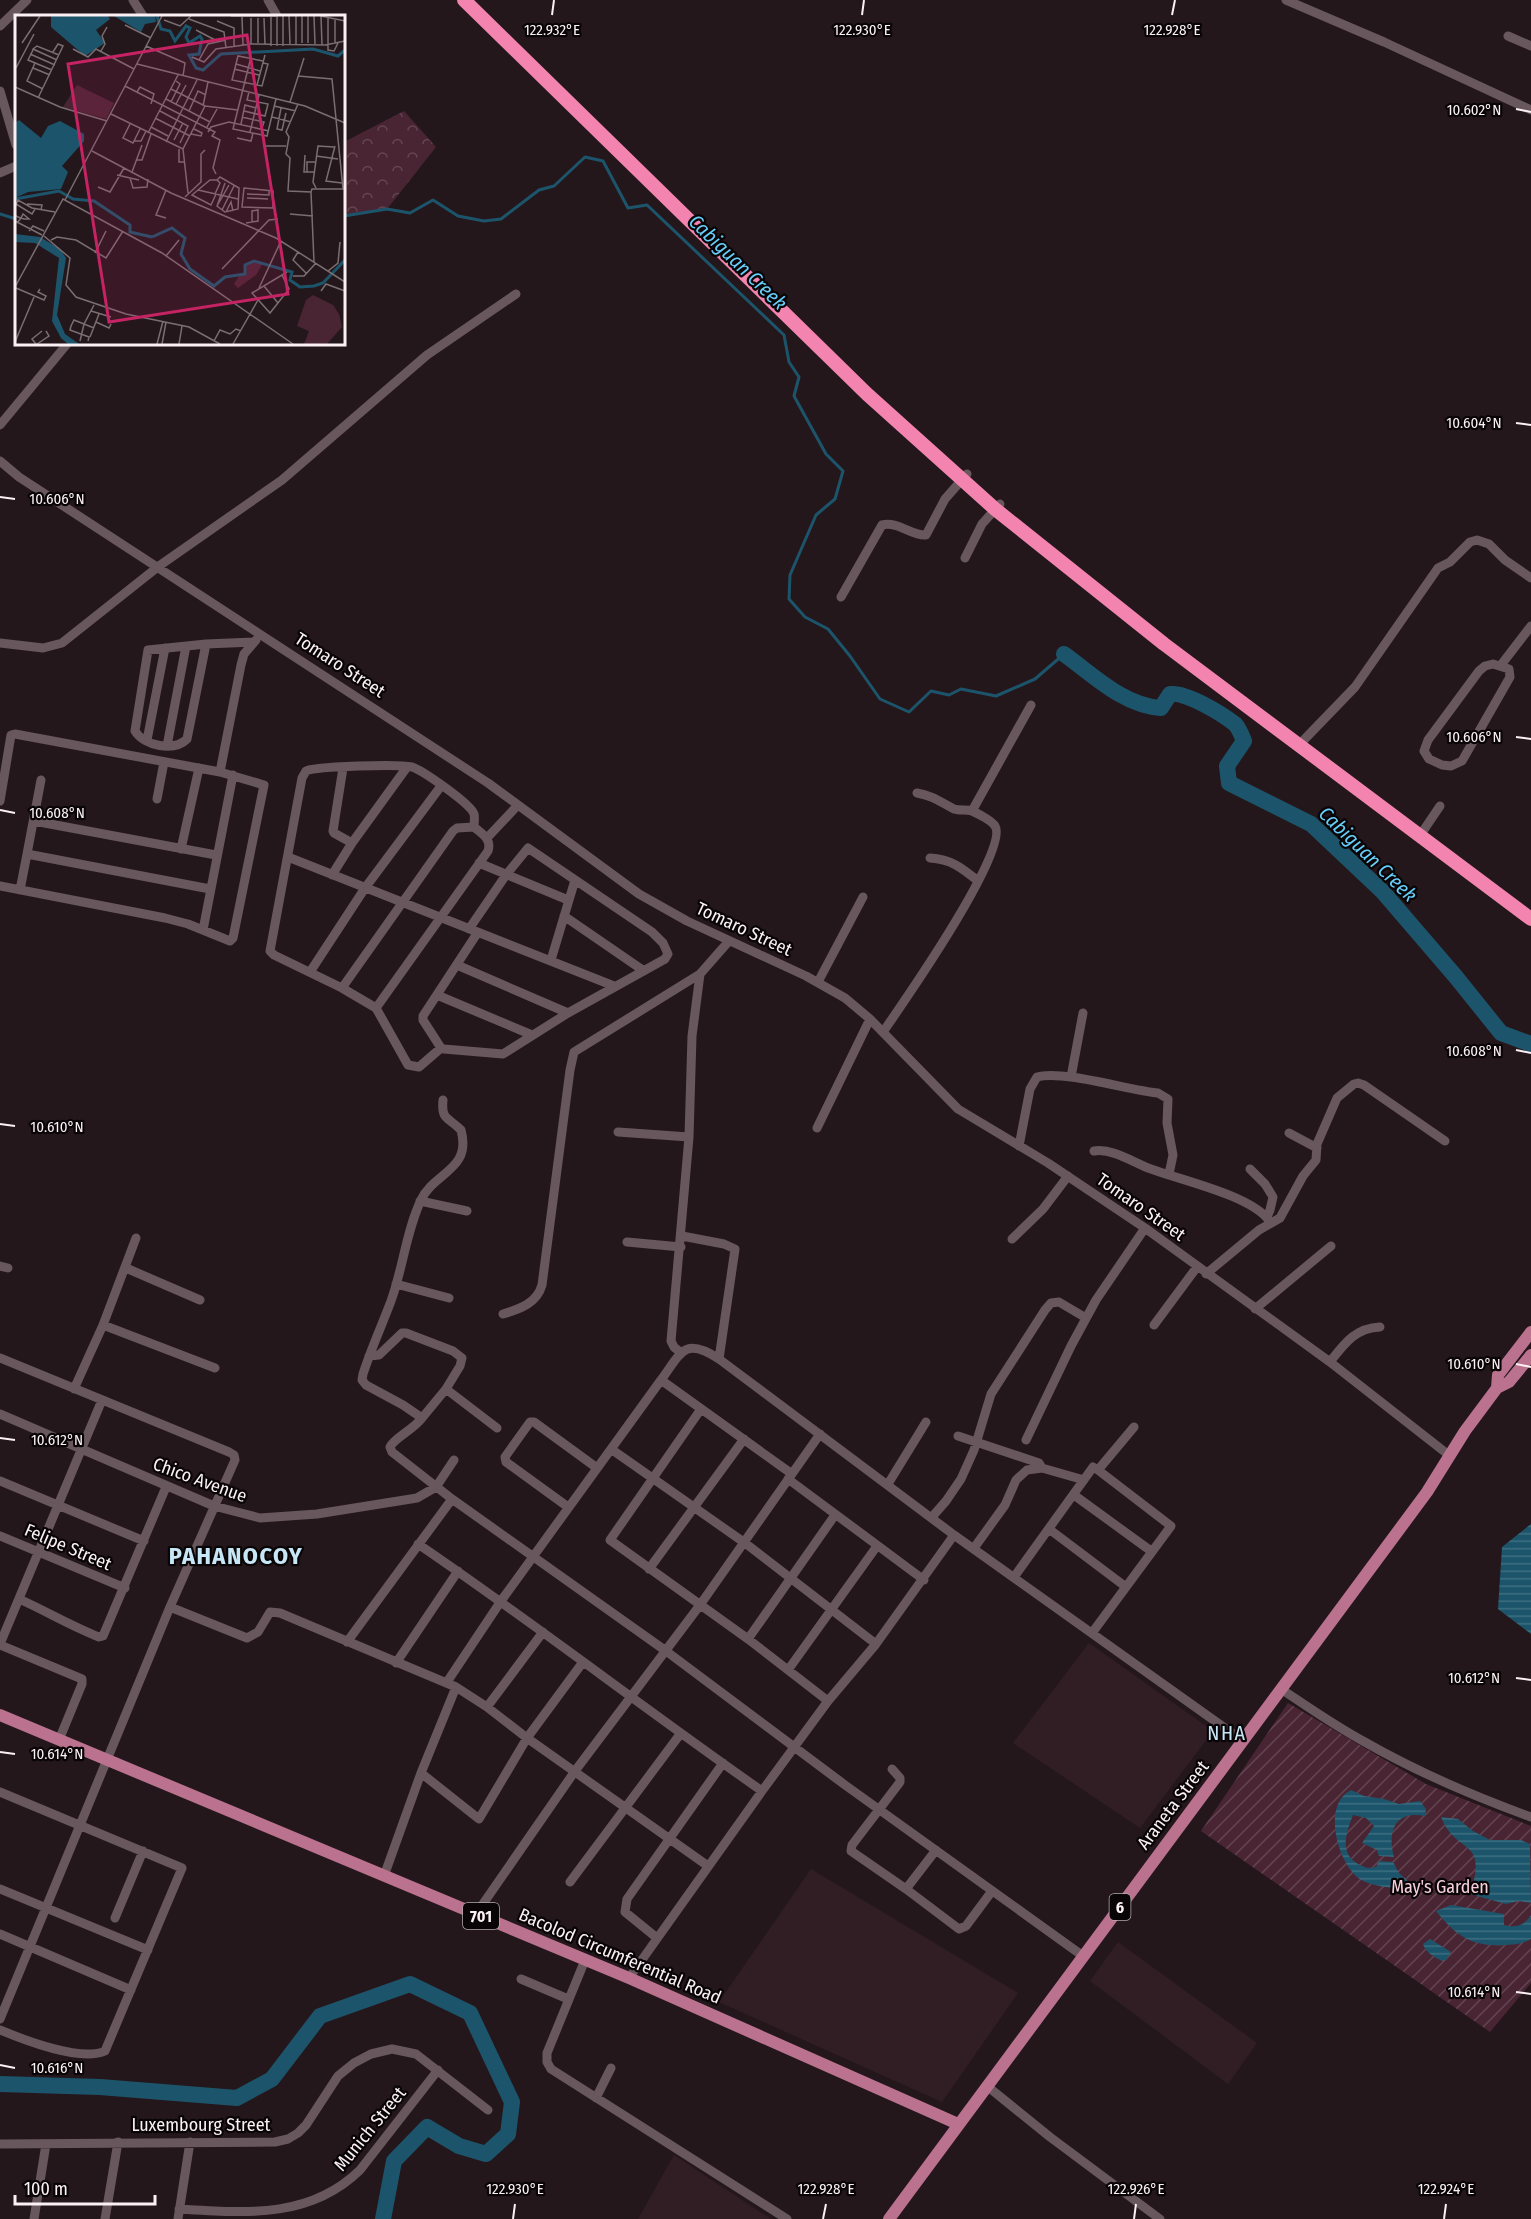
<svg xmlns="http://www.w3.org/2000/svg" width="1531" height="2219" font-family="'Fira Sans Condensed',sans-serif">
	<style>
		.built { fill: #311e25 }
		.forest { fill: url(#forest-crowns) }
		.garden { fill: url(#garden-furrows) }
		.water { fill: url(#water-rules) }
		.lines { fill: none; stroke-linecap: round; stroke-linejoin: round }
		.stream { stroke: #1c556b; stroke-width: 3 }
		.river { stroke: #1c556b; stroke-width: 16 }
		.minor { stroke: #68585d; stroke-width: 9 }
		.major { stroke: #bb728e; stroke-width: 12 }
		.highway { stroke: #f284af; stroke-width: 14 }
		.ticks { fill: none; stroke: #fbf1f4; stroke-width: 2 }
		.labels { text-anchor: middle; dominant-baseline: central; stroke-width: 4.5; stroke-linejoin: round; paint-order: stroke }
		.shield { fill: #090506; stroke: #b2aaad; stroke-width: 1.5 }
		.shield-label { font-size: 16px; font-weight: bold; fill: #fbf1f4 }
		.street-label { font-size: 18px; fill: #fbf1f4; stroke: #090506 }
		.park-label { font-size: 18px; fill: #f7d0dd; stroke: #090506 }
		.water-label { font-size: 20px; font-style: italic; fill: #66cffb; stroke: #090506 }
		.neighbourhood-label { font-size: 20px; letter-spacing: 1.5px; fill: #c7e7f7; stroke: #090506 }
		.district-label { font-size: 24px; font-weight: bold; letter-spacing: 1.5px; fill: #c7e7f7; stroke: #090506 }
		.inset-river { fill: none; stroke: #1c556b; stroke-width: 3 }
		.inset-road { fill: none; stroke: #7a6e72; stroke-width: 1.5 }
		.view { fill: #c52363; fill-opacity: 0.15; stroke: #c52363; stroke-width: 3 }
		.inset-edge { fill: none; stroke: #fbf1f4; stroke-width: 3 }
		.ticks-label { font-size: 15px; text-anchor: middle; fill: #fbf1f4; stroke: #090506; stroke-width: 4.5; stroke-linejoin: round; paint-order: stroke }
	</style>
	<defs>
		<pattern id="forest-crowns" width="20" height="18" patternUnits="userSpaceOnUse" patternTransform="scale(1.5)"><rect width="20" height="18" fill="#492533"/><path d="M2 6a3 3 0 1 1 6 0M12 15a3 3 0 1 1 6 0" fill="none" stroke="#644551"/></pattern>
		<pattern id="garden-furrows" width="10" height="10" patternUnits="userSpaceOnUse" patternTransform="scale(1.5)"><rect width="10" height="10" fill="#492533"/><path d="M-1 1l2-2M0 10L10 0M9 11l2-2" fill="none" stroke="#644551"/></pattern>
		<pattern id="water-rules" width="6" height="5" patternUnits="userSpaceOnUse" patternTransform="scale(1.5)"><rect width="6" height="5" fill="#1c556b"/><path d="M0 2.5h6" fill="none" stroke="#3e6e81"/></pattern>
	</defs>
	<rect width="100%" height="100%" fill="#24171b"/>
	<!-- built -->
	<path class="built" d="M1089,1643L1213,1731L1140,1828L1013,1743Z
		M811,1869L1018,1993L942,2102L719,2002Z
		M1118,1942L1257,2043L1228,2084L1090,1981Z
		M674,2155L771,2219H638Z"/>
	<!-- forest -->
	<path class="forest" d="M404,111L436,147L387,209L344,216V142Z"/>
	<!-- garden -->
	<path class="garden" d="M1288,1703L1426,1784L1531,1826V1983L1490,2032L1201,1831Z"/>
	<!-- water -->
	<path class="water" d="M1531,1524V1634L1498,1609L1502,1547Z
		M1351,1790L1364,1796L1384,1799L1399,1804L1420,1801L1426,1809L1425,1816C1395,1810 1387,1831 1394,1857L1379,1856L1377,1850L1362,1843L1374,1826L1366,1818L1353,1815C1344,1838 1338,1859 1368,1868L1376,1867L1379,1861L1393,1862L1399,1873L1408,1881L1407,1890C1392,1887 1369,1887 1357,1877C1337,1860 1322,1804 1351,1790Z
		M1441,1817L1458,1819L1473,1831L1490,1840H1521L1530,1844L1531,1903L1519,1901L1506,1904L1470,1894C1489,1836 1456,1856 1441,1817Z
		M1451,1905L1504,1914V1925C1516,1928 1524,1926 1531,1915V1939C1523,1944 1513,1945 1504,1945C1472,1947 1456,1936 1436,1911Z
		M1430,1939L1451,1952L1447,1959L1443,1961C1435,1958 1425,1952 1423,1944Z"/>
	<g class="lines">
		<!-- stream -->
		<path class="stream" d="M0,214L16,219
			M344,216L387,209L410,213L433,200L458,216L484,221L501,219L539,190L554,186L585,157L603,161L628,208L647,205L784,335L789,362L799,377L794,396L826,454L843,471L835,499L816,515L790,575L789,599L805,617L828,629L850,656L880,699L909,712L931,691L949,695L961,689L996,696L1035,679L1064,654"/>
		<!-- river -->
		<path class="river" d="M1064,654C1093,675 1124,706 1161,708L1170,694C1187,692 1222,714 1235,724C1239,728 1242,736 1244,741L1227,766L1229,783L1311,824L1383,892L1456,977L1501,1033L1531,1044
			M0,2084L100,2087L237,2098L272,2079L320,2016L410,1984L470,2013L512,2102L508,2134L486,2154L459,2146L427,2127L394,2161L383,2219"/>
		<!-- minor -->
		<path class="minor" d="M133,0L143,16
			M268,0L277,16
			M1286,0L1384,42L1531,110
			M0,26L27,0
			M1508,36L1531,46
			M0,91L16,145
			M0,173L16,166
			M0,425L67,344
			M0,461L19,477L488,783L639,894L687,921L806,976L845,998L870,1019L958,1109L1048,1163L1145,1228L1330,1362L1450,1456
			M965,558L982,524L1000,504
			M841,597L882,525C899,521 911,536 926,535L945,499L967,474
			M0,643L43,648L62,643L159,566L282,480L427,355L516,294
			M206,644L187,739C174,752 144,746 135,731L148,650L206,644L254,642
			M1493,664L1509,669L1510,677L1462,761L1451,766L1442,765L1429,759L1424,751L1428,740L1479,671L1485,666Z
			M1501,665L1531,626
			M147,740L165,648
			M167,746L186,646
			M1298,746L1355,687L1438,568L1450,562L1470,542L1477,540L1489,544L1505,560L1531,578
			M343,768L333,831L334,833L352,843L407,767
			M220,772L241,665L244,654L256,640
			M157,799L164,762
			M0,801L11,735L15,734L220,772L264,785L233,938L230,941L188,924L165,918L0,886
			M972,811L1031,705
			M34,821L216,855
			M1419,837L1440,806
			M487,838L518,805
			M181,849L199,768
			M27,854L41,780
			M288,857L614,986
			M930,858C951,859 962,868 978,881
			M479,863L568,900
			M332,875L352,843
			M20,890L27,854L210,889
			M564,916L644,971
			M469,929L506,875L528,848L652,932L663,943L668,954L665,959L568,1013L503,1054L444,1049L441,1048L423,1020V1016L478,932
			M203,930L233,775
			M551,960L575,880
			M457,965L568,1013
			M310,972L365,888L441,786
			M818,982L863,897
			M342,988L453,831L457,828L474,827C474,823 475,817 474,814C471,804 422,770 412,767C399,764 317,766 306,771L302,778L270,951L274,955L342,988L376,1008L408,1065L419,1067L441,1048
			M437,995L532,1035
			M376,1008L488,851C492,839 482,834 474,827
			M883,1032C901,1006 1011,849 995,826C992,821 979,814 972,811C967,809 960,811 954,809C940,802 934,796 917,793
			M1071,1077L1083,1013
			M443,1100C441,1120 448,1117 461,1130C472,1170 434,1172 421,1200C406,1232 403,1268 391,1301C382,1325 371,1349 363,1374L362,1380L366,1385L403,1405L422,1418C413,1430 394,1438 390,1447L392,1452L452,1499L666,1651L845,1785L1083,1956
			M817,1128L870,1019
			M618,1132L689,1137
			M1289,1133L1317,1148
			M1019,1146L1030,1089L1037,1077C1063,1070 1128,1090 1158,1093L1168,1099L1167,1123L1173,1155L1169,1174
			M1094,1151C1113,1148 1134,1163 1151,1169C1180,1180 1254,1196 1270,1222
			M1250,1169L1265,1184L1273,1197L1270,1210L1267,1217
			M420,1201L467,1211
			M682,1236L724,1244L735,1249L719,1359
			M1012,1239L1043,1209L1068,1176
			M627,1242L681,1247
			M0,1266L8,1268
			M126,1268L200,1300
			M1206,1274L1259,1230L1280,1218L1303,1176L1316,1160L1317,1144L1337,1098L1354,1084L1358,1083L1364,1085L1445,1141
			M396,1284L449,1298
			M1255,1309L1331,1246
			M503,1314C520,1309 537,1303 542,1285L570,1070L574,1052L700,974L729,941
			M103,1325L136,1238
			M1154,1325L1197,1267
			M681,1353L674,1347L671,1341L689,1137L692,1036L700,974
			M369,1356L379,1355L402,1333H406L453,1351L462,1358L460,1366L446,1389
			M0,1358L229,1452L234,1455L235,1460L170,1607L0,2019
			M1330,1362C1344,1344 1355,1328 1380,1327
			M661,1380L792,1474
			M74,1389L103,1325L215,1368
			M701,1409L610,1540L748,1639L828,1701
			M0,1414L214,1506L260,1518L317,1514L417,1498L436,1487L454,1460
			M422,1418L446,1389L497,1428
			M958,1436L1039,1463L1042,1468
			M1026,1440L1071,1346L1096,1300L1145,1228
			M611,1449L745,1543L876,1644
			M1098,1470L1134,1427
			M788,1479L924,1580
			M0,1481L144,1541
			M888,1484L926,1422
			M1074,1495L1151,1551
			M568,1507L506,1462L505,1457L530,1422H534L597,1468
			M932,1517L946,1501L961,1479L974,1450L991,1394L1045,1310L1051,1303L1059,1302L1086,1318
			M1049,1529L1126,1587
			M0,1536L125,1588
			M418,1544C534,1623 646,1710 762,1791
			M974,1548L1005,1505L1016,1480L1027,1470L1042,1468L1084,1480
			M649,1569L744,1439
			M1014,1577L1093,1467L1098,1470L1171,1526L1092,1633
			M19,1599C46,1611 71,1626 99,1637L103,1636L166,1487
			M170,1607L247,1638L258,1632L270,1612L280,1613L456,1687L487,1707L527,1738L708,1866
			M748,1639L835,1515
			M347,1642L452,1499
			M0,1644L102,1400
			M0,1645L82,1679V1684L59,1740
			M396,1663L458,1571
			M788,1670L877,1546
			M447,1682L501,1601L661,1380C681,1353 684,1336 719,1359L954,1535L1243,1741
			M1281,1689C1308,1707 1335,1726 1363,1741C1417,1772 1473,1796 1531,1817
			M487,1707L543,1632
			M892,1769L900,1778V1782L852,1845L851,1851L906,1889L959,1929L966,1926L992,1891
			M421,1773L479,1819L527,1738L583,1662
			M0,1792L182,1868L105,2051C81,2062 24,2040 0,2030
			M384,1876L421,1773L456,1687
			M570,1882L681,1733
			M0,1889L148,1950
			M906,1889L936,1850
			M476,1914L575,1771L700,1605L820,1434
			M115,1918L143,1851
			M0,1934L131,1990
			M657,1938L625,1912L627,1899L723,1763
			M585,1960L547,2053V2062L551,2069L787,2219
			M629,1978L762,1791L828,1701L876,1644L954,1535
			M521,1979L568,1999
			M987,2086L1050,2137L1160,2219
			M596,2098L611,2068
			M0,2144L275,2142L288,2139L298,2133L306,2125L338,2076L354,2063L371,2054L392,2049L416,2054L488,2110
			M179,2209C246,2213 310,2219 360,2170L438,2070
			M34,2219L46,2144
			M105,2219L118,2142
			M178,2219L190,2142"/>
		<!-- major -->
		<path class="major" d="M1497,1388L1509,1382L1531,1355
			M0,1715L629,1978L958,2124
			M889,2219L1427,1492L1465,1431L1497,1388L1498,1375L1531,1332"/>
		<!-- highway -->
		<path class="highway" d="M464,0L867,394L995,509L1164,644L1531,919"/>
	</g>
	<!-- ticks -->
	<path class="ticks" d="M552,15L554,0M862,15L864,0M1172,15L1175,0M1516,109L1531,112M1516,423L1531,425M0,497L15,499M1516,737L1531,739M0,810L15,813M1516,1050L1531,1053M0,1124L15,1126M1516,1364L1531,1367M0,1438L15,1440M1516,1678L1531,1680M0,1752L15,1754M1516,1992L1531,1994M0,2065L15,2068M513,2219L515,2204M823,2219L826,2204M1134,2219L1136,2204M1444,2219L1446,2204"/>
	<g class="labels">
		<!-- shield labels -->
		<g class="shield">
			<rect x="1109.5" y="1894" width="21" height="26" rx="4.5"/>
			<rect x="463" y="1903" width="36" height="26" rx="4.5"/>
		</g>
		<g class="shield-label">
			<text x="1120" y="1907">6</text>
			<text x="481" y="1916">701</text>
		</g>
		<!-- street labels -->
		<g class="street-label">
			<text transform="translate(340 665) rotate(33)">Tomaro Street</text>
			<text transform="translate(744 929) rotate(25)">Tomaro Street</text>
			<text transform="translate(1141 1207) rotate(35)">Tomaro Street</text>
			<text transform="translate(200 1480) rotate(20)">Chico Avenue</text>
			<text transform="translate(68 1547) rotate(23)">Felipe Street</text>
			<text transform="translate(1173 1805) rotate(-53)">Araneta Street</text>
			<text transform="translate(620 1956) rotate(23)">Bacolod Circumferential Road</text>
			<text x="201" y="2125">Luxembourg Street</text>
			<text transform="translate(370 2129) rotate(-51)">Munich Street</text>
		</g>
		<!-- park labels -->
		<g class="park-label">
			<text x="1440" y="1887">May's Garden</text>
		</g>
		<!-- water labels -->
		<g class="water-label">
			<text transform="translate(738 262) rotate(44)">Cabiguan Creek</text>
			<text transform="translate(1368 854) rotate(44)">Cabiguan Creek</text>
		</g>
		<!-- neighbourhood labels -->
		<g class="neighbourhood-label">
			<text x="1227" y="1733">NHA</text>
		</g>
		<!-- district labels -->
		<g class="district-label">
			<text x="236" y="1556">PAHANOCOY</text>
		</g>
	</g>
	<!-- overview -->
	<g transform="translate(15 15)">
		<rect width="330" height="330" fill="#24171b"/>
		<path d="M239,246L248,248L241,260L223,273L219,269L224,261L230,259V250ZM298,280L318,290L324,299L327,312L312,329H289L294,316L282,311L291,285Z" fill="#492533"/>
		<path d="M62,70L99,88L91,104L48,92Z" fill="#492533"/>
		<path d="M36,1H93L95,4L81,15L90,28L70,41L36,12ZM99,1H140L141,7L130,9L126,17ZM4,105L26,123L33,111L45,106L69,119V126L47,151L53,157L46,174L13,177L0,183V108ZM0,219L25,222L45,234L51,243L42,300L50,319L64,329H53L46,323L37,306L44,243L20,228L0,227Z" fill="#1c556b"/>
		<path class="inset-river" d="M142,1L146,14L155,16L160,26L171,11L175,13L171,22L174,28L185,21L187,24L184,39L174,40L181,53L188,55L206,39L298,34L323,41L330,35M0,184L44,176L58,184L79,186L115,210V217L137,222M137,222L157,213L170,223L166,239L175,254L199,271L210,262L230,259V250L239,246L277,257L275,265L285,272L299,271L308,268L330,245"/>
		<path class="inset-road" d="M216,1H261M262,1V31M274,1L275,30M281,1V29M287,1V28M293,1V28M299,1L300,29M306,1L307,30M306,1L330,6M227,2L228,30M256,2V31M236,3V29M243,3V28M249,3L250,30M313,3V35L319,36L323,28M174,4L209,17L211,33M320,4V29M149,5L165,11L176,1M202,6L219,13V32M110,10L136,23M181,15L202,26M7,28L25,1M131,31L170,48L168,61M268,31V1M58,34L73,42L81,34L119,54M18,35L13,45L37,55M86,36L90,29L87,21L92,12M15,39L40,50M177,42L189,47L201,34L236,29L310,30L330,26M236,42L218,114L252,121L261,84M42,45L18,34L22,31L44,40M184,45L193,29L211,25M20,48L12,66L28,74M248,48L253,49L247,71L217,65L223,41L248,46M122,49L290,91L330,108M221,49L245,56M1,53L19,19M18,53L35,60M219,54L244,60M283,61L317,64L328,174H297L296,177M242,70L250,40M110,71L200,117L197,121L205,125L198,153L201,159M0,72L45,92L92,106M156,74L190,91L223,95M122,77L125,72L139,79L136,89M23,83L48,31L43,29L38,37M151,84L195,107M156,87L165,69L161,66M275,87L289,43M161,89L171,70M283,89L271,117L274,122L271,139L275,143L273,176L296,177L299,247M188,91L193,67M259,91L281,96M266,93L262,114L267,115L271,98M145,96L173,111L165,128M174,96L183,76L191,80M229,96L250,101L253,89L232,85L234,77M96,99L168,134M227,102L249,107L247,113M257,102L276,107M140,103L175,121M115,109L108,123L118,128L125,114M226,109L230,90L241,93M136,112L153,121M192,112L202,94M193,117L196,112L214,107L254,116M235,117L244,80M133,118L163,60M176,119L186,121L187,118L179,114M222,123L236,126L238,118M159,125L168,108M119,126H126L131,116M151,127L182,65M248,131H271M320,131L311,166L327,168M164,134V147H170M77,136L156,178L261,223L330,267M290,140L289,157H299M301,141L323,144M122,145H127L136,119M117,157L127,130M292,157V147H300M102,160L124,165M115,163L118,173L132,172L133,164M202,165L205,162L224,173L223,194L210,197L202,191L214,170M83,172L95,177L109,153M229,173L258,176V193L227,192ZM301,173L298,167L303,131L319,132M330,174V201M151,175L141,200L151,203M183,175L223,184M173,178L168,134L190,91M200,179L205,168L202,165H195L177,180L196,190L201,179M232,179L254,180V175M170,182L186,167V139L190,135M232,183L253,184M50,185L147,1M1,189L17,199L20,194M12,189L27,190L26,195M202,191L210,168M0,192L3,185L17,193L40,197M207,195L219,171M211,197L216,187L218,196M275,199L298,201M0,200L3,202L9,204H14L8,199L6,203L2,208M0,206L27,220M231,208L243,206V195L237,196V207M14,216L18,211L29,216M29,221L55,243L51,270L61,282L111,299L174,312L205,329M36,225L42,222L61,225L91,243L108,216M283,237L278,245L292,259M80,238L91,216M151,241L164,225M207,254L254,205L263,204M313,256L323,248L325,227M267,260L274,274L255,298L237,278L272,257M278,261H289L301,248M249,271L263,288M0,272L48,184L147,238L278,329M1,273L29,285L31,281L23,277L25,274M244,273L266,226M306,276L311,269L330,276M76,296L96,302M81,307L94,313L96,309M56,311L59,305L69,309L79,290M56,311L55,315L74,322L73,326M75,322L84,299M65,326L69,309L79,313M199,326L205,315L215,319L221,314L226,316M0,327L19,282M21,329L17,324L27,316M22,329L34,321L31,316M142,329L148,306M147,329L151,307M164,329L167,311M218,329L243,285"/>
		<path class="view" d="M232,20L273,279L94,307L53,49Z"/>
		<rect width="330" height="330" class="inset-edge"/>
	</g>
	<g class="ticks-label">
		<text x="552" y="35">122.932°E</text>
		<text x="862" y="35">122.930°E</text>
		<text x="1172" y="35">122.928°E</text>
		<text x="1474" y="115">10.602°N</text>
		<text x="1474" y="428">10.604°N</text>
		<text x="57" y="504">10.606°N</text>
		<text x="1474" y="742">10.606°N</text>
		<text x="57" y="818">10.608°N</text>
		<text x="1474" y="1056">10.608°N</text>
		<text x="57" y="1132">10.610°N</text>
		<text x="1474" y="1369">10.610°N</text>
		<text x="57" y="1445">10.612°N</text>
		<text x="1474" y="1683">10.612°N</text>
		<text x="57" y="1759">10.614°N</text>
		<text x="1474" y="1997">10.614°N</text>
		<text x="57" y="2073">10.616°N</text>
		<text x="515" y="2194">122.930°E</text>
		<text x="826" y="2194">122.928°E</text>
		<text x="1136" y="2194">122.926°E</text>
		<text x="1446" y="2194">122.924°E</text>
	</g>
	<!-- scale -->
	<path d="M15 2195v9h140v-9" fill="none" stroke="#fbf1f4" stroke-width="3"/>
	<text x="24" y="2195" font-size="18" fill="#fbf1f4" stroke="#090506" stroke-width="4.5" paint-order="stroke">100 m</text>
</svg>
